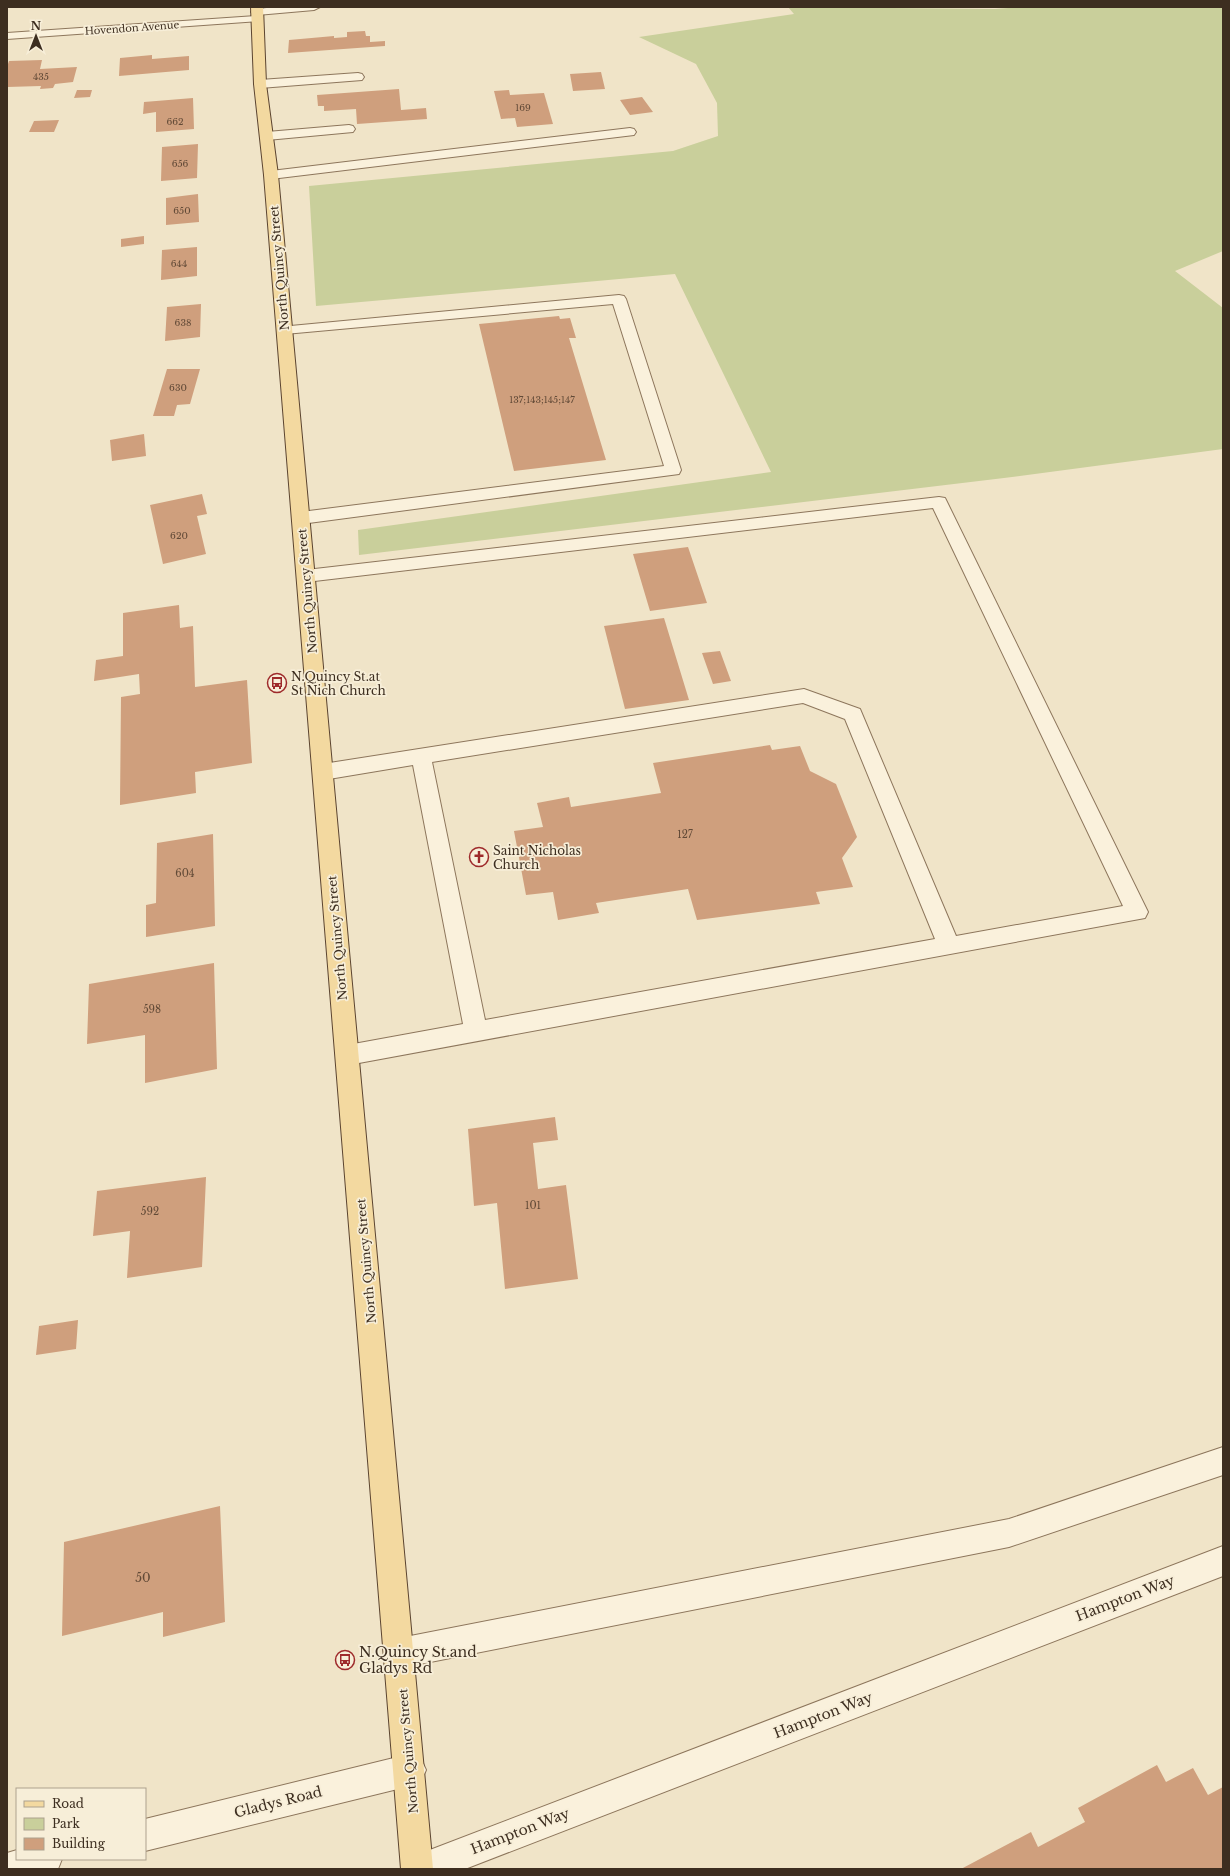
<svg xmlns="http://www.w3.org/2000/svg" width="1230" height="1876" font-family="'Libre Baskerville',serif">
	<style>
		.green { fill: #c9cf9b }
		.building { fill: #cf9f7d }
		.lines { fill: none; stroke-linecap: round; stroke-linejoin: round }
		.minor-casing { stroke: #8d765c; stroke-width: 2 }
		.major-casing { stroke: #5b4430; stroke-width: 2 }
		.minor { fill: #faf1dc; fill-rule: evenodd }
		.major { fill: #f3d9a0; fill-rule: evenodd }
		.labels { text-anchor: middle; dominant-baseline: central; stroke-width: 3.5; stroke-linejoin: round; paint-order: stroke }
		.far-number-label { font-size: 9px; fill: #624a37 }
		.far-street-label { font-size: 10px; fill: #3d2e20; stroke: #f7eed8 }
		.number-label { font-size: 10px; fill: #624a37 }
		.street-label { font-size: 12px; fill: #3d2e20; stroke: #f7eed8 }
		.poi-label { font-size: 12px; fill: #3d2e20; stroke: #f7eed8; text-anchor: start }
		.near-number-label { font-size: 12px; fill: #624a37 }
		.near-street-label { font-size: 14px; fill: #3d2e20; stroke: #f7eed8 }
		.near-poi-label { font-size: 14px; fill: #3d2e20; stroke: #f7eed8; text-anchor: start }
	</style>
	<rect width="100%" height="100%" fill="#f0e4c8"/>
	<!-- green -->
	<path class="green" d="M788,7L995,9L1023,7H1223V251L1175,271L1223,308V449L1004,478L359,555L358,530L771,472L675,274L316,306L309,186L673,151L718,136L717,103L696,64L639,37L794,14Z"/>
	<!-- building -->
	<path class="building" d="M365,31L366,36H370V42L385,41V46L288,53L289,40L334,36V38L347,37V32Z
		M152,55V59L189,56V70L119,76L120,58Z
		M42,60L40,69L77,67L73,82L55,84L53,88L40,89L41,86L7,87V67L9,61Z
		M601,72L605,89L573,91L570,74Z
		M399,89L401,110L426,108L427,119L357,124L356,109L324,111V106H318L317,95Z
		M77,90H92L90,97L74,98Z
		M509,90L510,95L544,93L553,124L517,127L515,118L501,119L494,91Z
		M642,97L653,112L630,115L620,100Z
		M193,98L194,129L156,132V112L143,114L144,102Z
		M59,120L54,132H29L34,121Z
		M198,144L197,178L161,181L162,147Z
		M198,194L199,222L166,225V198Z
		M144,236V244L121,247V239Z
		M197,247V276L161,280L162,250Z
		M201,304L200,337L165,341L167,307Z
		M559,316L560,319L570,318L576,338H569L606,460L514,471L479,324Z
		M167,369H200L190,404L177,405L174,416H153Z
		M144,434L146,456L112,461L110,440Z
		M202,494L207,514L197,516L206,554L163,564L150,505Z
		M688,547L707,603L650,611L633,554Z
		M179,605L180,628L193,626L195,687L247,680L252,763L195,772L196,793L120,805L121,697L140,694L139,674L94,681L96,660L123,656V613Z
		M664,618L689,700L625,709L604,626Z
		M720,651L731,681L713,684L702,653Z
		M770,745L772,750L800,746L810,771L836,784L857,837L842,858L853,887L816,892L820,904L697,920L688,889L596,903L599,913L558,920L553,892L526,895L514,831L543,827L537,803L569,797L571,807L661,793L653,763Z
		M213,834L215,926L146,937V905L156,903L157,843Z
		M214,963L217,1069L145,1083V1035L87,1044L89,984Z
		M555,1117L558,1140L533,1143L538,1189L566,1185L578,1279L505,1289L497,1203L474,1206L468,1129Z
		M206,1177L202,1267L127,1278L130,1231L93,1236L97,1191Z
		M78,1320L76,1349L36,1355L39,1326Z
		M220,1506L225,1622L163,1637V1612L62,1636L64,1542Z
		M1157,1765L1166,1782L1193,1768L1208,1795L1223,1787V1869H961L1031,1832L1038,1847L1085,1822L1078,1808Z"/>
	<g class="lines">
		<defs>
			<path id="minor" d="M276,7H320L314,10L257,15L251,12L257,9Z
				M257,16L261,17L263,19L261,21L7,39V33Z
				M358,73L362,74L364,77L362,80L260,88L254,84L260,80Z
				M349,125L353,126L355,129L353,132L267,140L263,139L261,136L263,133L267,132Z
				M630,128L634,129L636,132L634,135L271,179L266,178L264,175L266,172L271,171Z
				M619,295L624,296L626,299L681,470L679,474L301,524L295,522L292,518L295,514L301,512L664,466L613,304L285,334L280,333L278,330L280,327Z
				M939,497L945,498L947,502L1148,912L1145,918L348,1065L340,1062L336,1055L340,1048L348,1045L463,1024L413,765L323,780L316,777L313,772L316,767L323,764L804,689L860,709L956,936L1123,906L933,508L306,582L300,580L297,576L300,572L306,570ZM803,703L845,719L935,939L485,1020L432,762Z
				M1223,1447V1475L1009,1547L400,1668L389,1664L385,1653L389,1642L400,1638L1009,1519Z
				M1223,1546V1576L465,1869H406L410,1857L422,1853Z
				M410,1754L421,1759L426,1770L421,1781L410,1786L145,1851V1819Z
				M17,1850V1859H62L58,1869H7V1853Z"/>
			<path id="major" d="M251,7H263L266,84L278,175L433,1869H401L264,175L254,84Z"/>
		</defs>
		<!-- minor casing -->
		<use href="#minor" class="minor-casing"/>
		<!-- major casing -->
		<use href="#major" class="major-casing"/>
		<!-- minor -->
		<use href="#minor" class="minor"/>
		<!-- major -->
		<use href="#major" class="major"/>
	</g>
	<!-- icons -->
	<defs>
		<symbol id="bus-ring" viewBox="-11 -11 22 22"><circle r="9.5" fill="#f7eed8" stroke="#9e2a2b" stroke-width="1.5"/><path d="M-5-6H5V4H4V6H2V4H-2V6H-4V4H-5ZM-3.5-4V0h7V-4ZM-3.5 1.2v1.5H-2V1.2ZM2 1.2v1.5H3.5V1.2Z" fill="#9e2a2b"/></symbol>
		<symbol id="church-ring" viewBox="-11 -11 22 22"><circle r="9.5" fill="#f7eed8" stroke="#9e2a2b" stroke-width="1.5"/><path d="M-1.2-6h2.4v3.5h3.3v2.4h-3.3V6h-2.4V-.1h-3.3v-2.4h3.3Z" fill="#9e2a2b"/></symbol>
	</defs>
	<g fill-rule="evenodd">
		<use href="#bus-ring" x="266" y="672" width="22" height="22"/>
		<use href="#church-ring" x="468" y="846" width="22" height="22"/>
		<use href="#bus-ring" x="334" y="1649" width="22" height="22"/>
	</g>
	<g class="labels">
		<!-- far-number labels -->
		<g class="far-number-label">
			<text x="41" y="76">435</text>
			<text x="523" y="107">169</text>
			<text x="175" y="121">662</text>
			<text x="180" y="163">656</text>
			<text x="182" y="210">650</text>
			<text x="179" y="263">644</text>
			<text x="183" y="322">638</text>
			<text x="178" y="387">630</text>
			<text x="542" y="399">137;143;145;147</text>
			<text x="179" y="535">620</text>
		</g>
		<!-- far-street labels -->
		<g class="far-street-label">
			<text transform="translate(132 28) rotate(-4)">Hovendon Avenue</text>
		</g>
		<!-- number labels -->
		<g class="number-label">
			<text x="685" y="834">127</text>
			<text x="185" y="873">604</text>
			<text x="152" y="1009">598</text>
			<text x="533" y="1205">101</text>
			<text x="150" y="1211">592</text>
		</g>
		<!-- street labels -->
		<g class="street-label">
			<text transform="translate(279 268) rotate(-95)">North Quincy Street</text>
			<text transform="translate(307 591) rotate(-95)">North Quincy Street</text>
			<text transform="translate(337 938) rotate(-95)">North Quincy Street</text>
			<text transform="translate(366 1261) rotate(-95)">North Quincy Street</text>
			<text transform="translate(408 1751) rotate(-95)">North Quincy Street</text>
		</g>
		<!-- poi labels -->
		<g class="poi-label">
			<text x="291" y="676">N.Quincy St.at<tspan x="291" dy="14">St Nich Church</tspan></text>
			<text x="493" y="850">Saint Nicholas<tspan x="493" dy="14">Church</tspan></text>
		</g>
		<!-- near-number labels -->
		<g class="near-number-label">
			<text x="143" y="1577">50</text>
		</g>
		<!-- near-street labels -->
		<g class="near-street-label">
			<text transform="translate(1125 1598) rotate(-21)">Hampton Way</text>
			<text transform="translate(823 1715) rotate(-21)">Hampton Way</text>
			<text transform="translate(278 1802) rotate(-14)">Gladys Road</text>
			<text transform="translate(520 1831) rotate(-21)">Hampton Way</text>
		</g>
		<!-- near-poi labels -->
		<g class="near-poi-label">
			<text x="359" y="1652">N.Quincy St.and<tspan x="359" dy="16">Gladys Rd</tspan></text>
		</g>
	</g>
	<!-- border -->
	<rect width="1230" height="1876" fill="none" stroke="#3d2e20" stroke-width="16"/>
	<!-- legend -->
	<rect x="16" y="1788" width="130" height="72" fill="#f7eed8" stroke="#ada18e"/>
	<rect x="24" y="1801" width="20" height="6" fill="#f3d9a0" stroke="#ada18e"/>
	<text x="52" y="1808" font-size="12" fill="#3d2e20">Road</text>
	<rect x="24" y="1818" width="20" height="12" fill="#c9cf9b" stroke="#ada18e"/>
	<text x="52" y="1828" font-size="12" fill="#3d2e20">Park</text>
	<rect x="24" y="1838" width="20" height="12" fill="#cf9f7d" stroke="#ada18e"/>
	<text x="52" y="1848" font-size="12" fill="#3d2e20">Building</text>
	<!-- north arrow -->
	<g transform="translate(36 36)" stroke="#f7eed8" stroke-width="3" paint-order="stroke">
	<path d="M0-3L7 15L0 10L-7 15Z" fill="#3d2e20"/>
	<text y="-6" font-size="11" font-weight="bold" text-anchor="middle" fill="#3d2e20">N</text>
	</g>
</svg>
